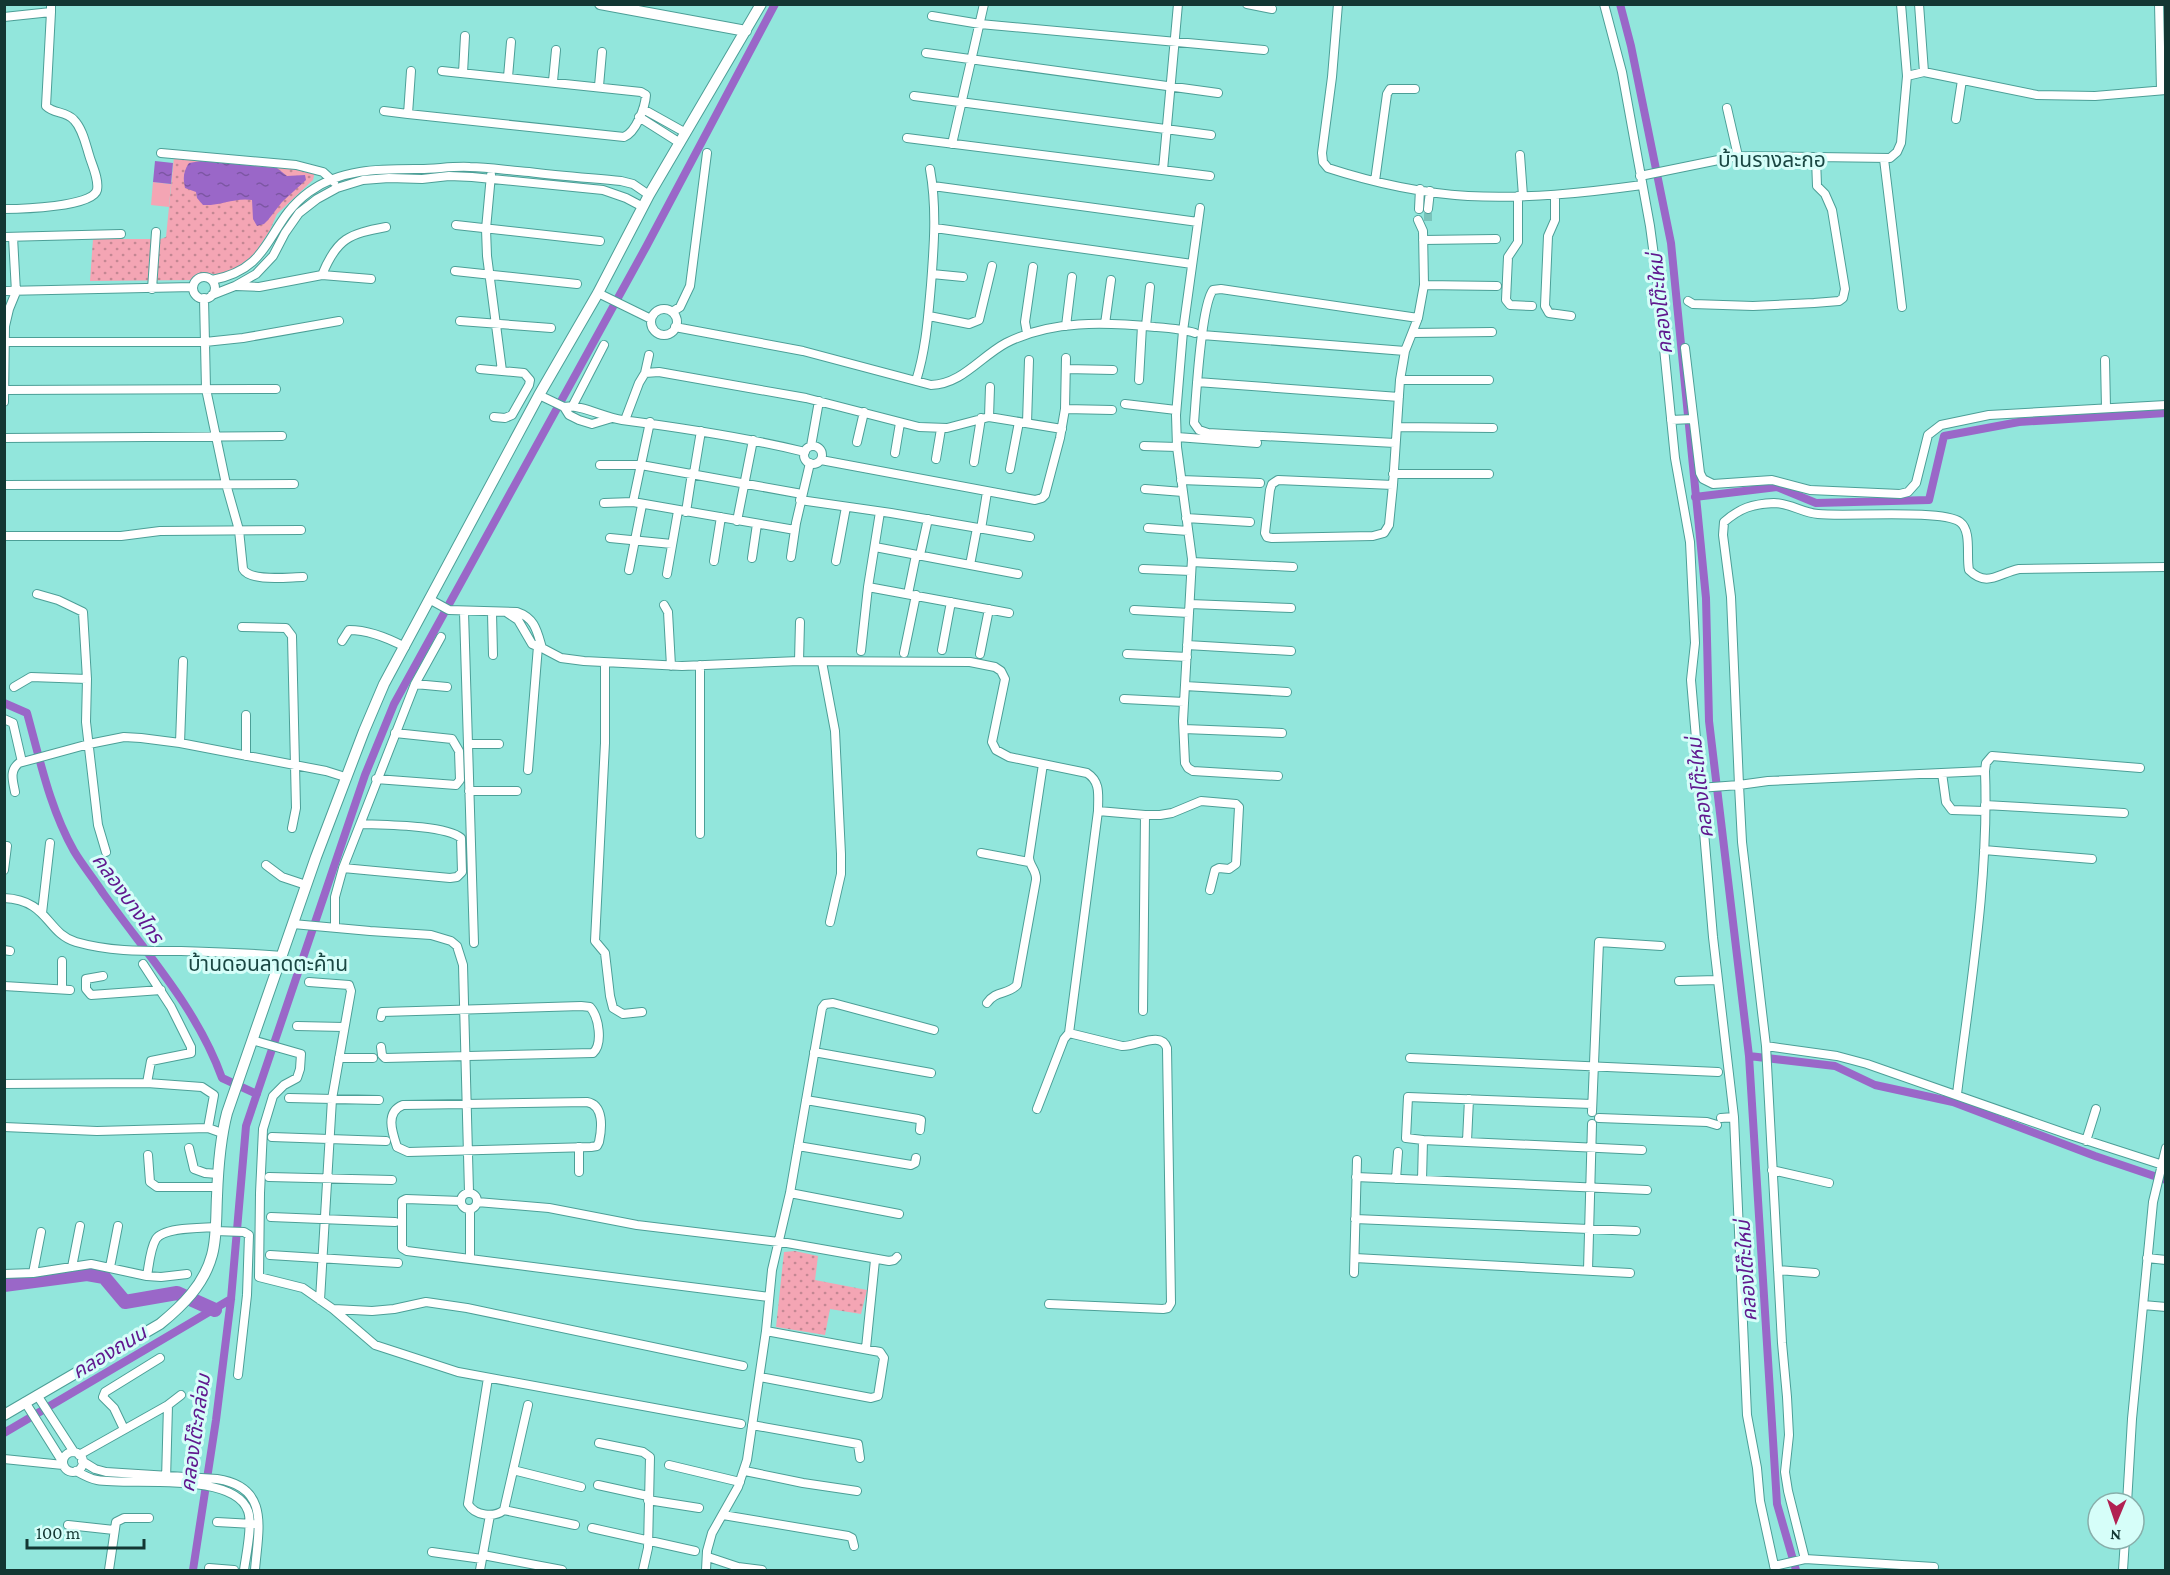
<svg xmlns="http://www.w3.org/2000/svg" width="2170" height="1575" font-family="'Crimson Pro','Noto Sans Thai',serif">
	<style>
		.park { fill: url(#park-dots) }
		.pitch { fill: #f4a5b4 }
		.water { fill: url(#water-ripples) }
		.lines { fill: none; stroke-linecap: round; stroke-linejoin: round }
		.canal { stroke: #9a67c8; stroke-width: 8 }
		.river { stroke: #9a67c8; stroke-width: 14 }
		.minor-tunnel { stroke: #79c3ba; stroke-width: 8; stroke-dasharray: 8 4; stroke-linecap: butt }
		.minor-casing { stroke: #4c9f97; stroke-width: 10 }
		.tertiary-casing { stroke: #4c9f97; stroke-width: 12 }
		.minor { stroke: #fff; stroke-width: 8 }
		.tertiary { stroke: #fff; stroke-width: 10 }
		.labels { text-anchor: middle; dominant-baseline: central; stroke-width: 6; stroke-linejoin: round; paint-order: stroke }
		.water-label { font-size: 20px; font-style: italic; fill: #60198f; stroke: #d6fef9 }
		.quarter-label { font-size: 21px; fill: #1a4743; stroke: #d6fef9 }
	</style>
	<defs>
		<pattern id="park-dots" width="8" height="8" patternUnits="userSpaceOnUse" patternTransform="scale(1.5)"><rect width="8" height="8" fill="#f4a5b4"/><path d="M2 2h.1M6 6h.1" fill="none" stroke="#c48793" stroke-width="1.8" stroke-linecap="round"/></pattern>
		<pattern id="water-ripples" width="26" height="14" patternUnits="userSpaceOnUse" patternTransform="scale(1.5)"><rect width="26" height="14" fill="#9a67c8"/><path d="M2 4q2-2 4 0t4 0M15 11q2-2 4 0t4 0" fill="none" stroke="#7c56a3"/></pattern>
	</defs>
	<rect width="100%" height="100%" fill="#92e6dc"/>
	<!-- park -->
	<path class="park" d="M174,157L279,165L315,172L313,180L277,214L270,230L254,255L236,268L220,275L207,273L198,280L90,281L93,239H161L166,237Z
		M795,1251L818,1256L815,1280L867,1290L861,1314L830,1309L825,1335L776,1327L784,1252Z"/>
	<!-- pitch -->
	<path class="pitch" d="M153,182L171,184L169,207L151,205Z"/>
	<!-- water -->
	<path class="water" d="M155,161L173,163L171,184L153,182Z
		M201,161L277,168L287,176L305,175L306,180L282,202L268,220L264,224L257,226L253,219L252,200C236,197 220,206 203,205L197,198L196,192L185,188C183,178 183,172 189,163Z"/>
	<g class="lines">
		<!-- canal -->
		<path class="canal" d="M1620,4L1631,46L1671,243L1706,598L1709,721L1749,1056L1777,1504L1796,1570
			M1695,497L1777,487L1816,503L1929,500L1944,436L2019,422L2166,413
			M4,703L27,713C40,760 50,809 74,851C83,866 94,879 103,893C145,952 197,1008 222,1078L257,1094
			M1749,1056L1835,1066L1875,1085L1953,1102L2095,1156L2166,1180
			M4,1433L231,1299
			M193,1570L216,1420L231,1299L246,1126L365,775L394,704L646,247L775,4"/>
		<!-- river -->
		<path class="river" d="M4,1285L87,1274L104,1277L125,1302L177,1293L215,1310"/>
		<!-- minor-tunnel -->
		<path class="minor-tunnel" d="M1428,221V209"/>
		<defs>
			<path id="minor" d="M1247,4L1272,9
				M1338,4L1332,77L1322,153L1323,162L1328,168C1371,182 1422,193 1468,196C1526,199 1584,193 1642,185
				M1604,4L1622,72L1650,226L1657,278L1675,458L1690,542L1695,643L1691,680L1713,937L1734,1117L1747,1415L1757,1468L1760,1501L1775,1570
				M1919,4L1924,72
				M2159,4L2161,90
				M932,16L980,24L1264,50
				M4,17L51,12V4
				M926,53L1218,93
				M411,71L408,114L624,137C636,132 645,108 646,95L641,92L442,71
				M463,73L465,36
				M1907,76L1924,72L2037,95L2095,96L2166,90
				M508,77L511,42
				M553,81L556,50
				M599,86L602,52
				M914,96L1211,135
				M1727,108L1738,156
				M643,109L686,133
				M384,111L408,114
				M639,117L680,143
				M1956,119L1962,80
				M907,138L1210,176
				M952,144L984,4
				M161,153L296,165L323,172L334,182
				M1520,155L1523,196
				M1884,159L1902,307
				M1163,170L1178,4
				M491,175L486,229L487,256L502,371
				M1640,176L1738,156L1890,158L1897,152L1901,143L1907,76L1901,4
				M1375,181L1387,94L1390,89H1415
				M933,186L1198,222
				M1555,195V220L1548,236L1545,306L1549,313L1571,316
				M1518,196V242L1508,257L1506,300L1510,305L1532,306
				M1200,208L1183,331L1176,415L1177,447L1192,559L1183,721L1185,763L1188,768L1193,771L1278,776
				M4,209C20,209 93,207 97,190C99,180 93,167 90,158C86,146 83,129 74,120C66,111 54,114 46,106L51,12
				M1419,209L1420,189
				M1428,209L1430,191
				M456,225L600,241
				M935,228L1192,264
				M4,237L121,234
				M1423,240L1496,239
				M455,271L577,284
				M932,274L963,277
				M322,275C337,238 349,234 386,227
				M193 288a11 11 0 1 1 22 0a11 11 0 1 1-22 0Z
				M212,280C275,268 265,224 309,192C341,168 382,169 420,169C436,169 453,166 470,167C490,167 510,171 529,172C560,176 590,178 621,181L633,184L649,195
				M1424,285L1497,286
				M236,286L259,287L322,275L371,279
				M152,289L156,232
				M4,291L193,287
				M598,293L651,319
				M212,295L235,286L256,274L273,256L285,233L299,213L317,199L337,188L363,180L389,178L422,179L449,176L472,177L603,190L626,198L643,207
				M204,298L206,389L226,484L239,530L243,569C250,582 288,577 303,577
				M1688,301L1693,304L1753,306L1814,303L1839,301L1843,298L1845,289L1832,210L1825,194L1817,186L1816,158
				M651 322a13 13 0 1 1 26 0a13 13 0 1 1-26 0Z
				M672,312L680,307L690,286L707,153
				M929,316L969,324L979,320L992,266
				M460,321L551,328
				M1105,324L1111,280
				M1066,326L1072,277
				M1146,326L1150,287
				M675,327L803,351L931,385C962,384 980,357 1006,343C1051,320 1105,322 1155,327C1168,328 1183,329 1195,333
				M1027,333L1025,322L1033,267
				M1413,333L1492,332
				M1202,335L1405,351
				M4,342H205L243,338L339,321
				M1685,348L1700,473L1703,479L1713,484L1772,480L1810,490L1900,494L1908,492L1916,483L1928,435L1941,425L1989,415L2166,405
				M2105,360L2106,408
				M480,369L524,373L530,380L529,385L512,415L505,418L494,417
				M1066,369L1113,370
				M645,373L649,355
				M1139,380L1142,326
				M1400,380H1489
				M916,381C926,349 928,318 931,285C934,246 937,208 930,169
				M1197,382L1399,397
				M4,390L276,389
				M539,395L564,407L569,415L579,420L592,424L612,418
				M4,402L5,326L9,309L16,292L13,237
				M1125,404L1176,410
				M573,405L604,345
				M564,407C580,404 603,417 622,420C683,428 744,437 805,452
				M1065,409L1112,410
				M989,417L990,387
				M625,420L639,383L645,373L659,372L806,398L919,427L947,428L989,417L1062,429
				M1671,420L1693,419
				M1027,423L1029,360
				M1397,427L1493,428
				M1177,437L1257,443
				M4,438L282,436
				M857,442L864,412
				M1395,443L1208,433L1199,430L1194,423C1196,398 1201,305 1213,290L1221,289L1418,318
				M811,446L819,401
				M1144,446L1177,447
				M804 455a9 9 0 1 1 18 0a9 9 0 1 1-18 0Z
				M895,453L900,423
				M936,459L941,429
				M821,460L1035,500L1042,498L1045,495L1060,438L1065,409L1066,358
				M974,462L981,418
				M600,465H641L802,494
				M1010,469L1019,422
				M694,473L701,431
				M1393,474H1489
				M1181,480L1260,483
				M4,485L294,484
				M1393,485L1278,480L1272,484L1270,490L1265,533L1267,537L1272,538L1373,536L1384,533L1389,525L1393,485L1400,380L1405,351L1418,318L1424,285L1423,231L1418,220
				M1145,489L1183,492
				M800,500L891,513L1030,537
				M633,502L650,422
				M604,503L633,502L795,530
				M686,512L692,473
				M1186,518L1250,522
				M737,521L753,440
				M1148,528L1188,531
				M981,529L987,492
				M4,536H121L160,531L301,530
				M610,538L672,544
				M875,547L1018,574
				M920,555L928,519
				M791,557L796,523L810,463
				M752,558L757,524
				M714,561L721,517
				M836,561L846,507
				M1192,562L1293,567
				M970,565L977,528
				M1143,569L1191,571
				M629,570L642,505
				M667,574L678,511
				M868,587L1009,613
				M37,594L58,600L83,612L87,679L86,722L98,825L106,852
				M908,594L916,555
				M429,599L449,610L517,612C535,618 537,631 542,648L561,658L584,661L682,666L799,661L970,662L995,667L1001,671L1005,679L992,742L996,750L1009,757L1087,773C1101,782 1098,795 1098,811L1069,1033L1122,1046C1136,1047 1161,1030 1167,1048L1171,1303L1168,1308L1163,1309L1049,1304
				M1190,604L1291,608
				M664,605L668,612L671,666
				M1134,610L1189,613
				M464,612L474,943
				M506,612L518,620L532,644L542,648
				M492,613L493,655
				M242,627L286,628L292,636L296,808L292,828
				M342,641L349,630C369,630 388,638 405,647
				M1187,645L1291,651
				M942,650L951,602
				M861,651L868,587L880,512
				M904,653L916,595
				M980,654L989,609
				M1127,654L1187,657
				M799,661L800,622
				M822,662L835,731L841,854V874L830,922
				M605,663V743L595,941L605,953L610,996L613,1008L623,1014L642,1012
				M700,665V834
				M415,684L447,687
				M1185,686L1287,692
				M14,687L31,677L87,679
				M1124,699L1184,702
				M246,715V756
				M4,719L13,723L22,762
				M1184,729L1282,733
				M180,743L183,661
				M468,744H499
				M528,770L538,646
				M1985,771L1986,763L1992,756L2140,768
				M1942,773L1946,802L1952,810L1985,811
				M376,779L456,785L460,780L459,751L452,739L395,733
				M1699,788L1739,785L1731,597L1723,535L1724,522C1740,508 1752,504 1774,503C1790,503 1803,513 1818,514C1846,517 1942,509 1960,522C1972,531 1966,556 1969,570C1987,588 1999,573 2019,569L2166,567
				M469,791H517
				M15,792C13,781 9,771 19,763L89,744L124,737L141,738L180,743L326,771L345,777
				M1985,805L2124,813
				M1098,811L1145,815H1160L1172,813L1201,801L1236,804L1239,807L1236,864L1229,869L1219,868L1215,870L1210,890
				M1984,850L2092,859
				M981,853L1029,862
				M266,865L282,877L306,885
				M343,868L450,878L457,877L462,872L461,838C445,825 384,825 361,824
				M4,870L7,846
				M4,898C49,900 46,933 76,942C111,952 145,951 181,951C215,952 248,953 282,956
				M42,913L50,843
				M293,924L370,931L431,935L451,941L457,946L463,965L469,1192
				M335,927V897L343,868L415,684L441,637
				M4,950L10,951
				M143,964L171,1007L191,1047V1053L151,1061L147,1083
				M103,976L86,979V989L91,995L161,990
				M1679,981L1717,980
				M309,982L349,985L351,991L332,1099L320,1300
				M4,986L70,990
				M62,989V961
				M987,1003C996,990 1008,995 1017,985L1036,880C1037,870 1029,866 1029,857L1043,764
				M1143,1011L1145,815
				M381,1017L382,1012L581,1006L590,1007C599,1017 603,1044 593,1053L385,1058L382,1055L381,1047
				M297,1026L344,1027
				M252,1040L301,1054L300,1069L297,1078L284,1085L273,1096L263,1129L260,1193L259,1277L303,1288L333,1309L375,1345L458,1372L741,1424
				M1766,1046L1837,1056L1867,1064L2070,1135L2166,1166
				M814,1052L931,1073
				M339,1058H373
				M1410,1058L1718,1072
				M4,1084L147,1083L202,1087L214,1095L208,1128
				M289,1098L379,1100
				M806,1100L918,1119L921,1120L920,1130
				M587,1102C604,1105 602,1128 599,1142L597,1146L591,1147L408,1152L397,1147C392,1132 385,1112 403,1105Z
				M1037,1109L1064,1039L1069,1033
				M1592,1112L1599,942L1661,946
				M1599,1118L1707,1122L1717,1125
				M1721,1118L1734,1117
				M4,1127L97,1131L208,1128L222,1133
				M272,1137L386,1141
				M1423,1140L1406,1138L1408,1097L1592,1104
				M1467,1141L1469,1099
				M2086,1141L2096,1109
				M798,1146L911,1165L915,1163L916,1158
				M579,1147V1172
				M189,1148L194,1169L205,1173L218,1174
				M148,1155L150,1182L157,1187H217
				M1772,1170L1829,1183
				M269,1177L392,1180
				M1356,1177L1647,1190
				M1396,1179L1398,1152
				M1422,1180L1423,1140L1642,1150
				M461 1201a8 8 0 1 1 16 0a8 8 0 1 1-16 0Z
				M790,1193L899,1214
				M461,1201L406,1199L402,1201V1248L407,1251L769,1297
				M477,1202L549,1208L637,1225L787,1243L889,1261L894,1260L897,1257
				M271,1217L395,1222
				M1355,1219L1636,1231
				M215,1231L244,1232L249,1235L247,1295L238,1375
				M270,1255L398,1263
				M1355,1258L1630,1273
				M2147,1258L2166,1260
				M470,1259V1209
				M72,1267L80,1226
				M110,1267L118,1226
				M1588,1270L1592,1124
				M1778,1270L1815,1273
				M33,1273L41,1232
				M1354,1273L1357,1160
				M4,1274L33,1273L91,1264L147,1276L161,1277L187,1274
				M147,1276C149,1265 150,1249 156,1239C164,1227 201,1228 215,1227
				M2143,1305L2166,1307
				M334,1309L372,1311L394,1309L426,1302L467,1308L743,1366
				M866,1348L875,1260
				M760,1377L871,1398L878,1396L884,1358L880,1352L766,1331
				M488,1378L468,1504C475,1516 494,1518 504,1510L528,1405
				M37,1395L74,1452
				M25,1402L62,1461
				M168,1405L181,1395
				M752,1425L858,1444L860,1458
				M124,1429L114,1408L103,1397L105,1392L160,1358
				M599,1443L643,1452L650,1457L648,1548L643,1570
				M63 1462a10 10 0 1 1 20 0a10 10 0 1 1-20 0Z
				M79,1455L168,1405L166,1480
				M4,1459L63,1465
				M82,1461L95,1469L106,1472L217,1479C271,1487 258,1530 255,1570
				M669,1465L740,1482
				M513,1470L581,1487
				M76,1471C83,1475 90,1479 97,1480C132,1486 234,1471 248,1511C253,1525 246,1555 244,1570
				M745,1471L803,1483L857,1491
				M598,1485L648,1496
				M648,1500L699,1508
				M2127,1503L2132,1419L2153,1202L2166,1148
				M504,1510L575,1525
				M723,1515L848,1536L852,1538L854,1546
				M217,1522L253,1524
				M68,1525L114,1530
				M592,1528L695,1551
				M432,1552L482,1559
				M483,1555L562,1570
				M708,1557L738,1567L762,1570
				M1805,1559L1788,1491L1785,1472L1789,1435L1787,1397L1782,1343L1766,1046L1742,842L1739,785L1768,781L1985,771C1989,879 1970,988 1957,1094
				M1774,1566L1805,1559L1934,1567
				M209,1568L234,1570
				M109,1570L116,1522L124,1518H149
				M480,1570L490,1515
				M706,1570L707,1551L712,1533L738,1487L747,1460L766,1331L772,1270L790,1193L822,1008L825,1004L833,1003L934,1030
				M2123,1570L2125,1539"/>
			<path id="tertiary" d="M600,4L746,31
				M4,1415L160,1324C182,1306 204,1285 212,1255C217,1237 216,1215 217,1196C218,1168 220,1140 227,1113L316,857L364,731L384,684L539,395L598,293L649,195L761,4"/>
		</defs>
		<!-- minor casing -->
		<use href="#minor" class="minor-casing"/>
		<!-- tertiary casing -->
		<use href="#tertiary" class="tertiary-casing"/>
		<!-- minor -->
		<use href="#minor" class="minor"/>
		<!-- tertiary -->
		<use href="#tertiary" class="tertiary"/>
	</g>
	<g class="labels">
		<!-- water labels -->
		<g class="water-label">
			<text transform="translate(1660 304) rotate(-96)">คลองโต๊ะใหม่</text>
			<text transform="translate(1700 788) rotate(-97)">คลองโต๊ะใหม่</text>
			<text transform="translate(128 898) rotate(54)">คลองบางไทร</text>
			<text transform="translate(1746 1271) rotate(-94)">คลองโต๊ะใหม่</text>
			<text transform="translate(109 1352) rotate(-31)">คลองถนน</text>
			<text transform="translate(195 1433) rotate(-82)">คลองโต๊ะกล่อม</text>
		</g>
		<!-- quarter labels -->
		<g class="quarter-label">
			<text x="1772" y="160">บ้านรางละกอ</text>
			<text x="268" y="964">บ้านดอนลาดตะค้าน</text>
		</g>
	</g>
	<!-- border -->
	<rect width="2170" height="1575" fill="none" stroke="#133733" stroke-width="12"/>
	<!-- north arrow -->
	<g transform="translate(2116 1521) rotate(182)"><circle r="28" fill="#d6fef9" stroke="#88aeaa" stroke-width="1.5"/>
	<path d="M0-4.5L10 22L0 15L-10 22Z" fill="#b12152"/>
	<text y="-9" font-size="16" font-weight="bold" text-anchor="middle" fill="#133733">N</text>
	</g>
	<!-- scale -->
	<path d="M27 1539v9h117v-9" fill="none" stroke="#133733" stroke-width="3"/>
	<text x="36" y="1539" font-size="18" fill="#133733" stroke="#d6fef9" stroke-width="4.5" paint-order="stroke">100 m</text>
</svg>
